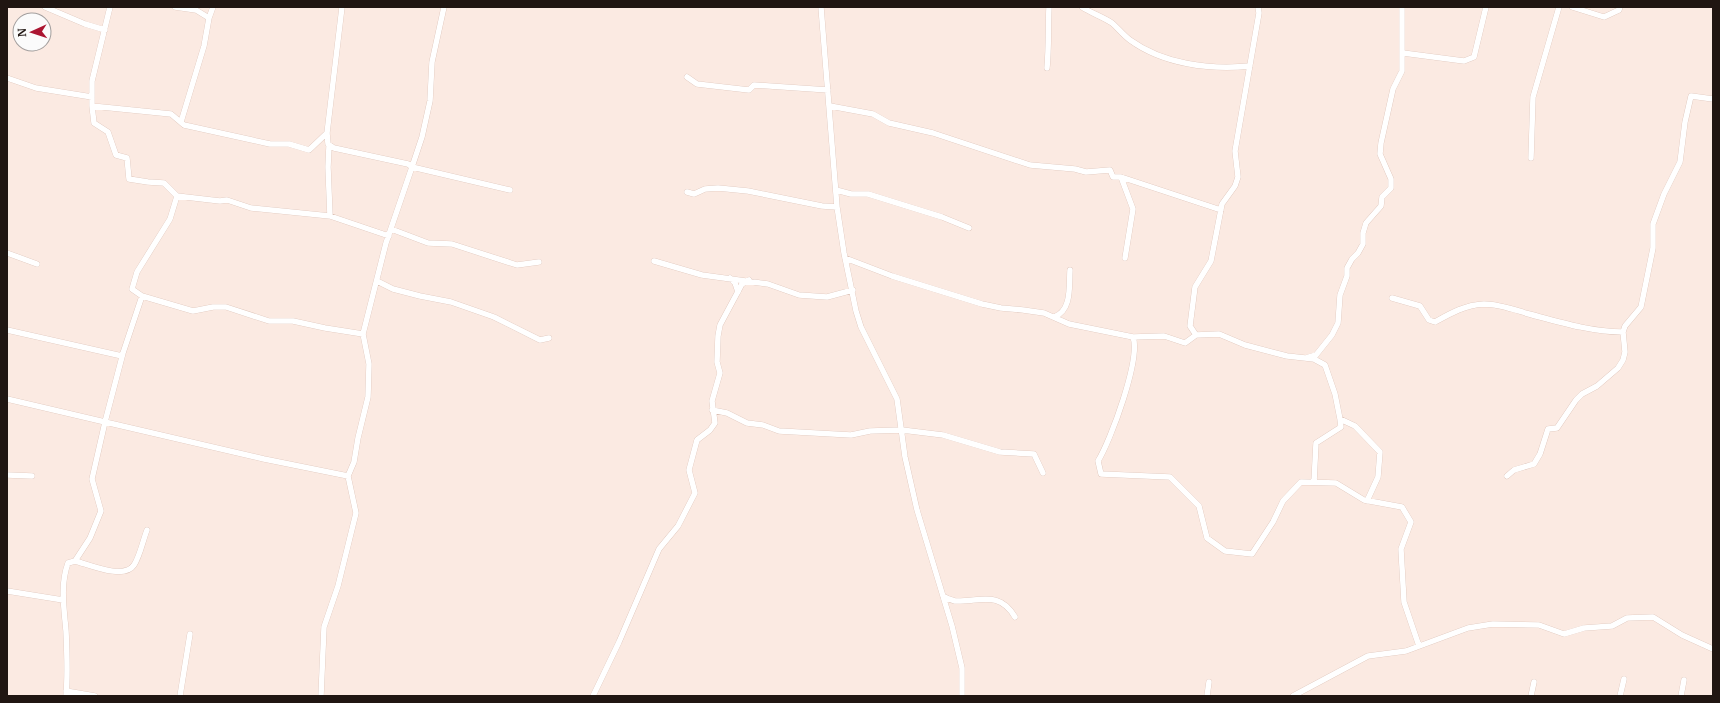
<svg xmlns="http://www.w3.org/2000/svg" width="1720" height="703" font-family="Merriweather,serif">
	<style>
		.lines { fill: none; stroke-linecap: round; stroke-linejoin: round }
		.street-casing { stroke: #d9bdb1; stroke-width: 6 }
		.street { stroke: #fff; stroke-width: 5.5 }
	</style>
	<rect width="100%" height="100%" fill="#fbeae2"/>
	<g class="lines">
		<defs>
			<path id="street" d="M45,7L85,24L105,30
				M175,7L196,10L209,18
				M444,7L432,62L430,101L422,137L412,167L510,190
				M821,7L837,207L844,253L856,311L861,327L897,399L905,457L917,510L952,626L962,668V696
				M1082,7C1091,13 1103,17 1112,23C1118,28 1123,35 1130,40C1163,64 1209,70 1250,66
				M1572,7L1604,17L1619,10L1620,7
				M1403,53L1464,61L1474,57L1486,7
				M1047,68C1049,47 1048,27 1049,7
				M687,77L697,84L749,90L754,85L828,90
				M7,78L36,88L92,97
				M92,106V81L110,7
				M830,106L873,114L889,123L933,133L1030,165L1075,169L1086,172L1110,170L1113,177H1121L1133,209L1125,258
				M181,122L204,46L209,18L213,7
				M329,146L328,167L330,216
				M1531,158L1533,97L1559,7
				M1121,177L1221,210
				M836,190L851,194H868L942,217L969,228
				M687,192L694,194L705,189L718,188L748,191L822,206L837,207
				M177,196L164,183L148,182L129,179L127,158L116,155L108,132L94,123L92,106L171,114L184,125L270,144H289L309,150L327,133
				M391,229L428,243L452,244L517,265L539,262
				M7,253L37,264
				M845,258L892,276L982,304L1001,308L1023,310L1044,313L1069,324L1133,337C1141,358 1111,440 1098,461L1101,474L1170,477L1199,506L1207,538L1225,551L1252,554L1273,522L1283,501L1301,482L1336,483L1364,500L1402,507L1411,522L1401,549L1404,602L1419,646
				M654,261L702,275L768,284L799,295L827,297L853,290
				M730,278L735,283L738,292
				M377,281L393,289L420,296L451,302L494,317L540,340L549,338
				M1392,298L1420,306L1429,320L1435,322C1451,313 1465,305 1484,304C1499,304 1515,310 1529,314C1559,322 1592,332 1623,332
				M1054,317C1072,311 1069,286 1070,270
				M7,330L122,356
				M363,334L325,328L293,321H269L226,307H213L193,311L142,296L132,289L137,272L170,219L177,196L220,201L227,200L251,208L330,216L389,236
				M1196,335L1190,326L1195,287L1211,261L1222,204L1235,186L1238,177L1235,151L1259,13L1258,7
				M1133,337L1164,336L1185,343L1196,335L1219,334L1245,345L1287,356L1314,359L1325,365L1335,394L1340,419L1355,426L1380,452L1378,477L1367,501
				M1306,358L1316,355L1332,335L1338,323L1340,295L1347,276V268L1352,259L1358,253L1363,244V233L1366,223L1381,206L1382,197L1391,188V179L1380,154L1381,143L1393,89L1402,71V7
				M7,399L105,422L123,353L142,296
				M712,410L727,413L747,423L763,425L779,431L851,435L870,431L902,430L943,435L1000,452L1034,454L1043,473
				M7,475L32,476
				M1507,476L1514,470L1534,464L1540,454L1548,429L1557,428L1576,400L1582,394L1597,386L1618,368L1623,360L1625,352L1623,332L1625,326L1641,307L1653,248V224L1664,194L1680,162L1685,122L1691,96L1713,99
				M1314,482L1316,443L1341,427L1340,419
				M75,561C90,565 124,580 134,565C140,556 143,540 147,530
				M7,591L63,600
				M943,596C946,598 951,600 955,601C980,602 999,590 1015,617
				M66,691L95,696
				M66,696C68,675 67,652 66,631C64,608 60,585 68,563L75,561L90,538L101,511L92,479L105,422L264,459L348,476
				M180,696L190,634
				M321,696L324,627L338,586L356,513L348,476L354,462L358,438L368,397L369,364L363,334L386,243L412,167L408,164L334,148L328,144L327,133L342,7
				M593,696L619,642L659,549L678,526L695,493L689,470L697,440L710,430L715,423L712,401L720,373L717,362L718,336L720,325L742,284L749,280
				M1207,696L1209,682
				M1293,696L1368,656L1406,651L1468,628L1493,624L1539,625L1564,634L1584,628L1612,626L1627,618L1653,617L1682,635L1713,649
				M1531,696L1534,682
				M1620,696L1624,679
				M1681,696L1684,680"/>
		</defs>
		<!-- street casing -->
		<use href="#street" class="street-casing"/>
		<!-- street -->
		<use href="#street" class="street"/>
	</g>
	<!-- border -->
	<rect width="1720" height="703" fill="none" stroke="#201612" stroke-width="16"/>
	<!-- north arrow -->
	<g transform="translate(32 32) rotate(267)"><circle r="19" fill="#fbfbfb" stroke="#a39f9e"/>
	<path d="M0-3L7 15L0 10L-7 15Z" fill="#ab1531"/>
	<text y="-6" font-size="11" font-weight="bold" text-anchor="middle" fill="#201612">N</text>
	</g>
</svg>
